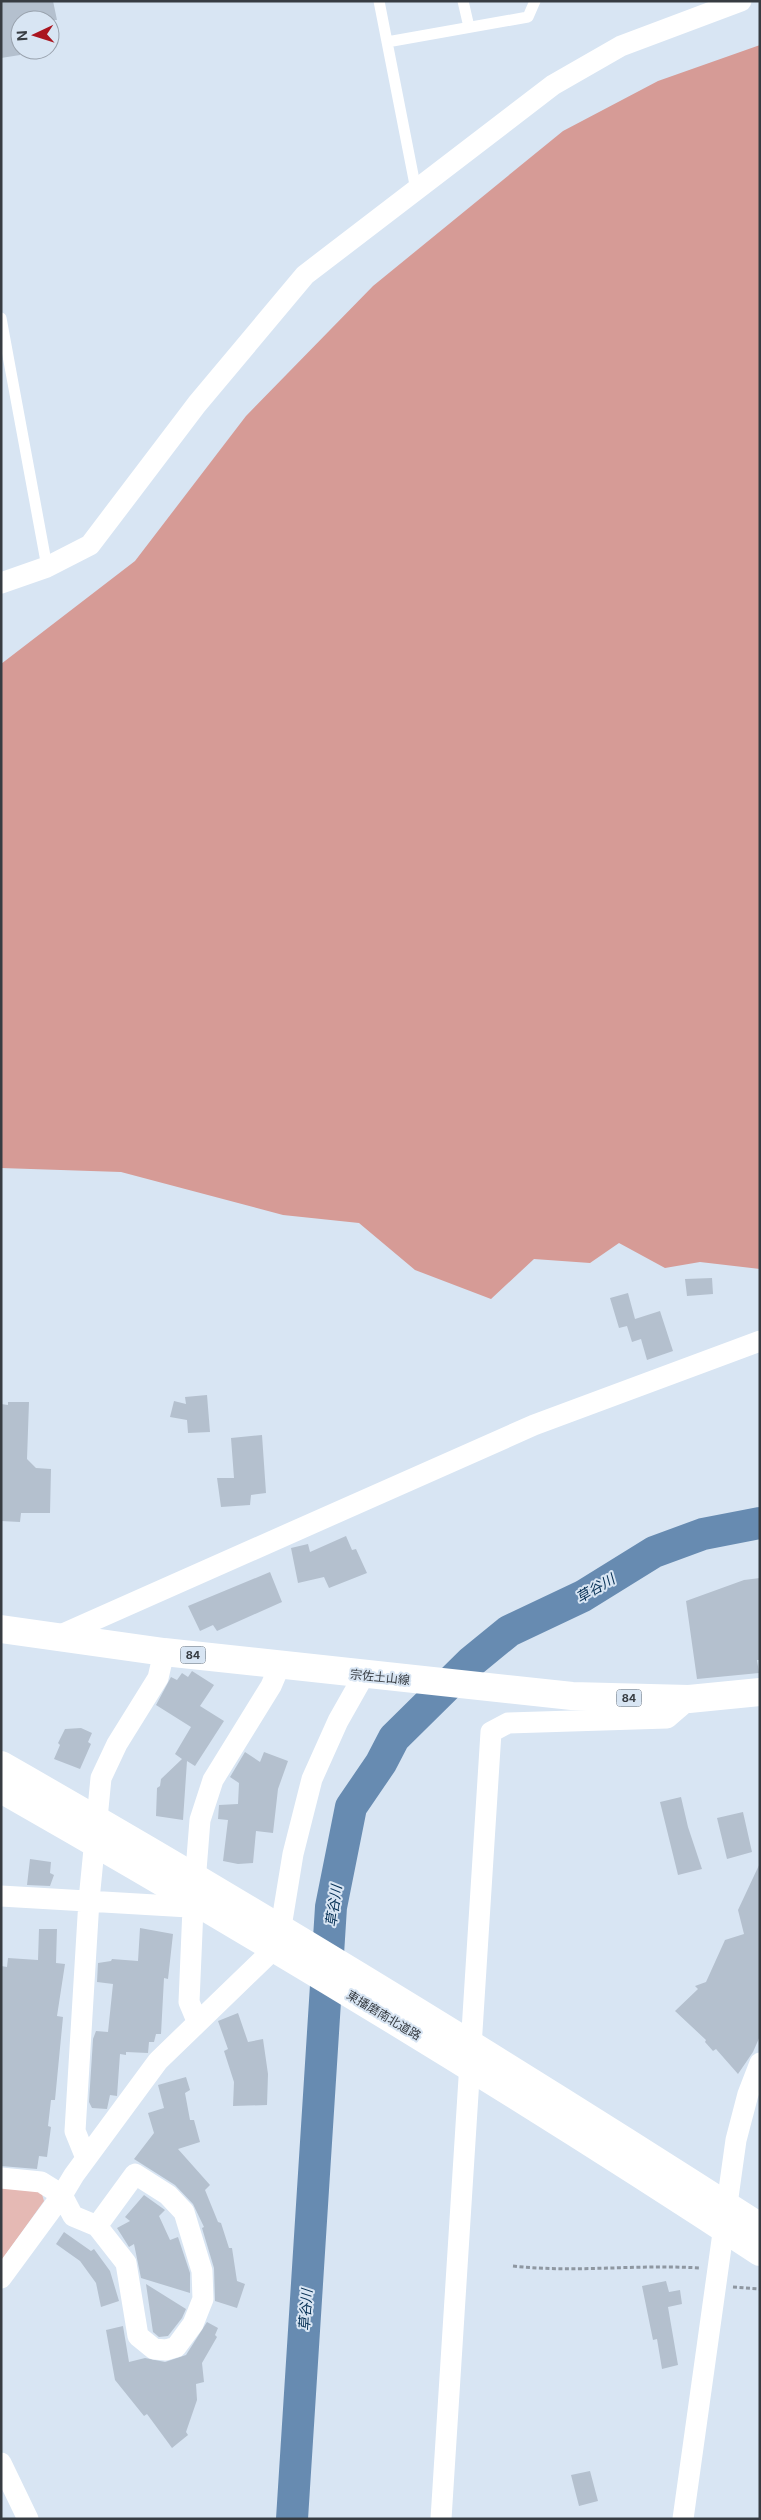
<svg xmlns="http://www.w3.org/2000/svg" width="761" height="2520" font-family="Inter,'Noto Sans JP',sans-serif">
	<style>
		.green { fill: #e5b9b4 }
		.forest { fill: #d69b96 }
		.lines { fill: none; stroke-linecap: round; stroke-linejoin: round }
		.river { stroke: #678bb1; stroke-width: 32 }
		.building { fill: #b4c0ce }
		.path { stroke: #8e97a1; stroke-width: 3; stroke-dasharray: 4 2.5; stroke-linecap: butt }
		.lane { stroke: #fff; stroke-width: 11 }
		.street { stroke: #fff; stroke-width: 21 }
		.primary { stroke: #fff; stroke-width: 28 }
		.highway { stroke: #fff; stroke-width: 28 }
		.labels { text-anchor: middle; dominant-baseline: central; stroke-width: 4; stroke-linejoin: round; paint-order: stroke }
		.shield { fill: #d8e5f3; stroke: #676f77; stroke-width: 1 }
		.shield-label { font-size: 11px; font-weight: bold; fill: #373c42 }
		.street-label { font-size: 12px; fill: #373c42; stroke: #d8e5f3 }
		.water-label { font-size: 14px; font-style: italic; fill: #022d52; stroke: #d8e5f3 }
	</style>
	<rect width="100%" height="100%" fill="#d8e5f3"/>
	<!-- green -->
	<path class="green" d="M1,2188L41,2191L44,2201L1,2261Z"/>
	<!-- forest -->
	<path class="forest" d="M760,45V1269L700,1262L665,1268L619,1243L590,1263L534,1259L491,1299L415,1270L359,1223L283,1215L121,1172L1,1168V664L135,561L246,416L373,286L563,131L658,81Z"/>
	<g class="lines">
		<!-- river -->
		<path class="river" d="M292,2519L331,1907L351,1807L381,1763L394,1738L471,1662L509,1631L583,1596L654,1552L703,1534L760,1523"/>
	</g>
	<!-- building -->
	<path class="building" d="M1,1H53L57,20H20V55L1,58Z
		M712,1278L713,1294L687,1296L685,1279Z
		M628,1293L635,1319L660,1311L673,1351L647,1360L641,1339L632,1342L627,1326L619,1328L610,1298Z
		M207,1395L210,1432L188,1433L187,1420L170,1417L174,1401L186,1404L185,1397Z
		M8,1402H29L27,1459L36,1468L51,1469L50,1513H21L20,1522L1,1521V1404L8,1405Z
		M262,1435L266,1493L251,1495L250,1505L221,1507L217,1478H234L231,1438Z
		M346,1536L352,1550L356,1549L367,1573L329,1588L324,1577L298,1583L291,1548L308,1544L310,1552Z
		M270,1572L282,1602L217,1631L213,1625L200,1631L188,1606Z
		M760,1578V1660H757L759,1673L697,1679L686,1601L744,1580Z
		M192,1671L214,1685L200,1706L224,1721L195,1766L187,1761L183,1820L156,1816L157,1788L160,1786L161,1779L182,1759L175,1754L191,1727L156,1705L171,1677L177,1680L182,1673L188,1677Z
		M81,1728L92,1733L88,1742L91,1744L80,1769L54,1759L60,1745L58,1743L65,1729Z
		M245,1752L260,1762L264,1752L288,1761L278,1789L273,1833L256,1831L253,1863L238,1864L223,1861L228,1820L218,1819L219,1805L238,1804L239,1783L230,1777Z
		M681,1797L688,1827L702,1869L678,1875L660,1802Z
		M743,1812L752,1852L727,1859L717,1818Z
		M30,1859L51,1862L50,1873L54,1875L50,1886L27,1885Z
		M760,1863V2036L753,2052L738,2074L716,2049L713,2051L705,2042L706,2040L675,2011L698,1989L695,1986L706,1982L725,1940L744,1934L738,1910Z
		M140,1928L173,1934L168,1979L164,1978L161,2034H156L154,2042H149L148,2053L126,2052V2055L120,2054L117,2096L110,2095L107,2109L92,2108L89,2102L93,2039L96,2031L108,2032L113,1984L97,1982L98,1963L111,1961L112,1959L138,1961Z
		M39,1929H57L56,1963L65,1964L57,2016L63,2017L55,2100H51L48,2126L51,2127L47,2157L39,2156L37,2169L1,2166V1966L7,1967L8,1958L38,1960Z
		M238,2013L248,2042L263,2039L268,2074L267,2105L233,2106L234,2082L224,2051L228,2049L218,2021Z
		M186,2077L190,2090L185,2093L190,2120H194L200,2142L178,2149L210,2185L205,2190L218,2222L221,2223L229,2248H232L237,2281L245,2284L237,2308L215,2301L214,2268L202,2228L204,2227L193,2204L175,2185L134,2159L154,2133L148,2113L164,2108L158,2085Z
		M144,2195L165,2210L159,2216L170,2240L178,2237L190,2273V2293L141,2278L134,2244L129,2247L117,2228L130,2221L125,2217Z
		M64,2232L91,2251L94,2249L110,2271L119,2301L101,2307L96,2283L80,2261L56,2244Z
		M666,2281L669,2292L680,2290L682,2304L668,2307L678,2365L662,2369L657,2339L653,2340L642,2286Z
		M146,2284L186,2309L182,2318L168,2336L159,2337L153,2332Z
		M207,2322L218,2328L215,2335L217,2337L202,2363L204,2382L196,2384L197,2400L186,2432L188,2435L172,2448L147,2414L144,2416L115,2380L106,2330L123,2326L129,2362L145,2358L165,2362L186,2355Z
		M590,2471L598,2501L579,2506L571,2475Z"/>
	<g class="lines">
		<!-- path -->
		<path class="path" d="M513,2266C575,2273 637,2264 699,2268
			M733,2287L760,2289"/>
		<!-- lane -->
		<path class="lane" d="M379,1L416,190
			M463,1L469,27
			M387,42L528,17L535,1
			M1,318L47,567"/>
		<!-- street -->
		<path class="street" d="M1,583L47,567L90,545L197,404L305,275L553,85L621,46L741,1
			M56,1637L534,1425L760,1341
			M1,1896L206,1908
			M197,2021L189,2002L193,1908L200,1820L213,1780L271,1686L280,1665
			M86,2158L75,2131L89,1900L101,1778L117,1744L158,1678L164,1652
			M1,2178L41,2182L62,2195L73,2216L97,2226L126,2263L138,2336L154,2349L166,2350L176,2347L193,2324L203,2299L202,2271L184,2212L168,2195L135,2174L97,2226
			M1,2278L62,2195L74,2175L158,2061L278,1945L293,1854L312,1779L338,1721L364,1675
			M1,2463L28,2519
			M441,2519L491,1732L508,1723L667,1718L689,1699
			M683,2519L736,2140L748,2094L760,2063"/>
		<!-- primary -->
		<path class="primary" d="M1,1629L164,1652L572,1696L689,1699L760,1692"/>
		<!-- highway -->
		<path class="highway" d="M1,1765C259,1912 511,2067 760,2227
			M1,1789C259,1936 512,2089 760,2252"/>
	</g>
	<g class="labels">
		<!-- shield labels -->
		<g class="shield">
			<rect x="180.5" y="1646.5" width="25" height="17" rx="4"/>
			<rect x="616.5" y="1689.5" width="25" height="17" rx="4"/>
		</g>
		<g class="shield-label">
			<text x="193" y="1655">84</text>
			<text x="629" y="1698">84</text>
		</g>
		<!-- street labels -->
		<g class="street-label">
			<text transform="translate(380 1677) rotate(6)">宗佐土山線</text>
			<text transform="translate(384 2015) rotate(31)">東播磨南北道路</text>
		</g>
		<!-- water labels -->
		<g class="water-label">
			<text transform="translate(595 1588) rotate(-30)">草谷川</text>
			<text transform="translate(333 1906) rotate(-82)">草谷川</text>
			<text transform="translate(305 2310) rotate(-86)">草谷川</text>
		</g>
	</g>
	<!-- border -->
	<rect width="761" height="2520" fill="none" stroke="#373c42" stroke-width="5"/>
	<!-- north arrow -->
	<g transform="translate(35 35) rotate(266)"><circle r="24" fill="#d8e5f3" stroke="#98a1ac"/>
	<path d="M0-4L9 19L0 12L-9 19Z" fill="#aa151f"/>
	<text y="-8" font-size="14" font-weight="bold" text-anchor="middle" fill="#373c42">N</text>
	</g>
</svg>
